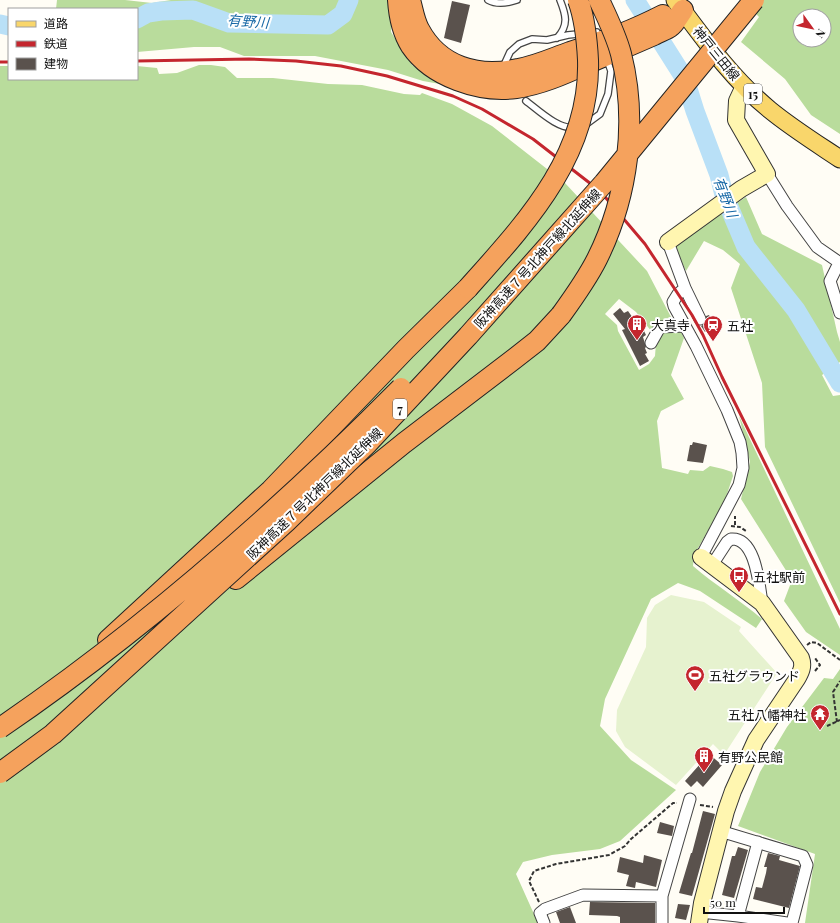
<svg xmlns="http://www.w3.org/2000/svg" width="840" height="923" font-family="'Playfair Display','Noto Sans JP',serif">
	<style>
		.forest { fill: #b9dc9c; fill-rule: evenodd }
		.pitch { fill: #e6f2cf }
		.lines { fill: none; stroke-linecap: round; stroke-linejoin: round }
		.river { stroke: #b9e0f7; stroke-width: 19 }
		.building { fill: #5a524d }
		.lane-casing { stroke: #444; stroke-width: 8 }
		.street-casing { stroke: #444; stroke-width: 13 }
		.secondary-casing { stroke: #333; stroke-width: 18 }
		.primary-casing { stroke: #222; stroke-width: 19 }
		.highway-casing { stroke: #222; stroke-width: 22 }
		.path { stroke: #333; stroke-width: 2; stroke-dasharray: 4 2; stroke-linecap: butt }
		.lane { stroke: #fff; stroke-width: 5.5 }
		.street { stroke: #fff; stroke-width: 11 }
		.secondary { stroke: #fff6b0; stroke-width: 16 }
		.primary { stroke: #f9d66b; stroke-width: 17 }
		.highway { stroke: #f5a25d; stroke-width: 20 }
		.rail { stroke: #c4262e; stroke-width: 3 }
		.highway-bridge-casing { stroke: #222; stroke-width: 22; stroke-linecap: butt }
		.highway-bridge { stroke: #f5a25d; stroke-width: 20 }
		.labels { text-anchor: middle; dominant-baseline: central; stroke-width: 4; stroke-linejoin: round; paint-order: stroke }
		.shield { fill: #fff; stroke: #585858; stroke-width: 1 }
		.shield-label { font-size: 12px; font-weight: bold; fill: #111 }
		.street-label { font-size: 13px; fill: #111; stroke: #fff }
		.poi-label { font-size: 13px; fill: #111; stroke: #fff; text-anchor: start }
		.water-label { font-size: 14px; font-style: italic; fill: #1768a6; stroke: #fff }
	</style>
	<rect width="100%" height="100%" fill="#fffdf5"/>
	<!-- forest -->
	<path class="forest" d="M57,0H125L152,3L171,0H392L391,32L412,65L438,82L440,84L423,81L388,70L315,56H244L220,47H194L137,52V24L151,16L147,9L137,14V9H56Z
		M743,0H840V134L811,115L785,79L741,42L759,17ZM800,16H824V40H800Z
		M199,65H211L225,67L237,78H273L328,84L362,85L404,94L420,95L422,93L452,104L492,126L565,183L647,271L672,319L660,322L652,332L636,312L619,299L605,314L617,325L618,331L639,370L649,364L655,356L656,343L663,332L680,330L684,338L671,375L684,399L661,411L657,421L662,468L688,474L690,470L703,471L710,466L723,469L732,472L733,476L724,503L694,555L693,566C715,585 740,600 762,619L756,628L700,591L678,583L651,599L605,699L600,726L631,760L676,790L620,841L600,849L552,855L523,862L516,874L538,923H0V66H9V79H137V66L157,68L159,74L177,73Z
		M746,197L762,234L822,265L837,332L840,342V362L822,375L833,396L840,395V603L765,447L762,383L731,288L740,264L723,250L704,241L686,271L673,245Z
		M739,416L840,629V655L806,632L784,601L792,580L741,499L750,462Z
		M840,669V923H805L815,854L738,826L760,772L787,727L824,678L833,679Z"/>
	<!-- pitch -->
	<path class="pitch" d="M671,595L704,602L741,627L739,631L777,673L724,755L713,744L676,785L625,747L616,731L617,710L646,647L647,618L655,605Z"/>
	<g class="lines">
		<!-- river -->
		<path class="river" d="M635,0L685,79L695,111L719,175L724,195L746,247L796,310L840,383
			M137,19L148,13L161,11L193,10L229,23L328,25L343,14L349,0
			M0,24L9,26"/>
	</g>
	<!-- building -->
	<path class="building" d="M452,1L470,5L461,43L444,38Z
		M620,308L624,313L628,311L640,328L642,327L646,335L643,337L646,347L645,348L647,353L645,354L649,361L640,366L622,330L625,329L613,314Z
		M709,315L715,328L705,332L701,326L706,323V316Z
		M693,442L707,445L703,463L687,461L690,445H692Z
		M709,754L722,765L703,787L697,781L691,787L685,781Z
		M703,811L715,814L692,896L679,893L691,853H692Z
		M660,822L674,826L672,836L657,833Z
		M738,847L748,850L734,898L722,895L732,856H735Z
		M768,853L780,856L779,860L800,866L789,908L753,899L756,887L762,888L766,873L767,867H764Z
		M644,855L662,860L656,887L636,882L635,888L626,886L629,875L617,872L620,857L643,863Z
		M590,902L655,903V923H620V917L617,916L589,915Z
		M678,904L690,905L686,920L675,918Z
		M570,907L576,923H560L556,912Z"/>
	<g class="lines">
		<defs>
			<path id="lane" d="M488,0C497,5 508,3 517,0
				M557,38C569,25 566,15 560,0
				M505,63L510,52L519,44L532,39L547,40L568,35L597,32L600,39
				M526,101C538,110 560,131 575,127
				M585,125L600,114L608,94L611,71L607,60"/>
			<path id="street" d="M767,174L787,206L817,247L840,263
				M668,242L685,288L678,294L673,302L674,306L696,346L727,410L740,442L742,453L743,468L739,485L701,557
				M839,263L830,281L840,313
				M685,288L700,319
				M651,343L660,327L685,326
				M712,565L727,542L731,539C756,537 759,585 762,603
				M720,831L803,856L807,865L792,923
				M700,912L738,916L787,923
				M738,916L758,842
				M544,923L540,913L545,909L583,895L662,896
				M662,923V896L690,799"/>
			<path id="secondary" d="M668,242L741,189L767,174L736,120L737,101L744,86
				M699,923L702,903L726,811L733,791L756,740L797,679C801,672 804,666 801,658L762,603L701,557"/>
			<path id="primary" d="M675,0C704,39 732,79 770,110C792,128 816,143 840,159"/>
			<path id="highway" d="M398,0C399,16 402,32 411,46C432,77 480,93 516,88C547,84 578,67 607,55C622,49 638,42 654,35C659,32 666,30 670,27C675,24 679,15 683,10
				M410,0C413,10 414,20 419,29C439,67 478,78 518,69C536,66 553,58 570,52C602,42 634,30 663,15
				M236,579L404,443L514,359L537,341L561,315
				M108,640L271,490L406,349L468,288"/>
		</defs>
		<!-- lane casing -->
		<use href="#lane" class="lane-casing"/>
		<!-- street casing -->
		<use href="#street" class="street-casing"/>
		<!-- secondary casing -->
		<use href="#secondary" class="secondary-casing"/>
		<!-- primary casing -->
		<use href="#primary" class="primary-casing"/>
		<!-- highway casing -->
		<use href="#highway" class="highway-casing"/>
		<!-- path -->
		<path class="path" d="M735,525V516
			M731,526L740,527L746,531
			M807,645L811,642L817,643L840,660
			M815,671L820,665L815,658
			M837,722L833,692L840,681
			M827,726L840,720
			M700,805L713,807
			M539,902L529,881L534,871L556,864L609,855L625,846L631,839L673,803H677"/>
		<!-- lane -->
		<use href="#lane" class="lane"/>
		<!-- street -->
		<use href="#street" class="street"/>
		<!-- secondary -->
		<use href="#secondary" class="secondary"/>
		<!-- primary -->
		<use href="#primary" class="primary"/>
		<!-- highway -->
		<use href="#highway" class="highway"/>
		<!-- rail -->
		<path class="rail" d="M137,61L249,59L296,61L341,66L387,76L453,96L482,109L533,139L600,191L645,244L692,315L703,335L722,377L840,614
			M0,62H9"/>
		<defs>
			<path id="highway-bridge" d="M468,288C527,222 591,154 588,60C587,40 585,19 578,0
				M561,315C574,297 587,279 597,259C628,197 638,121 621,54C616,35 607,17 599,0
				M0,728C145,629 277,513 401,388
				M0,773L53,734L287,521L368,443L468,336L604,183L754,0"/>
		</defs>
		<!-- highway-bridge casing -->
		<use href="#highway-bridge" class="highway-bridge-casing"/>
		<!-- highway-bridge -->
		<use href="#highway-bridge" class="highway-bridge"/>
	</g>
	<!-- icons -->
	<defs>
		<symbol id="building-pin" viewBox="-11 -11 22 30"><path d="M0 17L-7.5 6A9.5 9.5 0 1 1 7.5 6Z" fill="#c4262e" stroke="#fff"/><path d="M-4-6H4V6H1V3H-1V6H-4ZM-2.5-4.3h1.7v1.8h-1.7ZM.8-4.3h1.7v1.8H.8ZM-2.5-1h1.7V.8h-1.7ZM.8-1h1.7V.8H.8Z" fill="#fff"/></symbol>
		<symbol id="station-pin" viewBox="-11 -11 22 30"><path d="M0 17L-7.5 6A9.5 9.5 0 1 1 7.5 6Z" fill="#c4262e" stroke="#fff"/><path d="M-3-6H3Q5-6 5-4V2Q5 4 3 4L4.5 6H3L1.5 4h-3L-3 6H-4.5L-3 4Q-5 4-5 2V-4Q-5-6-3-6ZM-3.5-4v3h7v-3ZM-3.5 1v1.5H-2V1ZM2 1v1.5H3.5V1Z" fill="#fff"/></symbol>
		<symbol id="bus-pin" viewBox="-11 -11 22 30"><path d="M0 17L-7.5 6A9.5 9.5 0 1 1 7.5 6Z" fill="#c4262e" stroke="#fff"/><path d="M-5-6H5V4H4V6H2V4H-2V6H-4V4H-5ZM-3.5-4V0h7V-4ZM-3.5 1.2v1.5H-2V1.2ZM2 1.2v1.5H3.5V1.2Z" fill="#fff"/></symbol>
		<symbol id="stadium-pin" viewBox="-11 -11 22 30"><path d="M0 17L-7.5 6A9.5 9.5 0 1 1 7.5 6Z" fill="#c4262e" stroke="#fff"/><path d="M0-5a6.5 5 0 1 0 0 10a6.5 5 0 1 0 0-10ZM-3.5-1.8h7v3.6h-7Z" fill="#fff"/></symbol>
		<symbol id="temple-pin" viewBox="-11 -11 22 30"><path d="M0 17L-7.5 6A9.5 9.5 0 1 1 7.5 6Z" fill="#c4262e" stroke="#fff"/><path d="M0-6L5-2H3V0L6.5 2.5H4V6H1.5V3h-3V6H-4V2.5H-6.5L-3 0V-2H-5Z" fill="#fff"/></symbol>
	</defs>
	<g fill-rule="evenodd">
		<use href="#building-pin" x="626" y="313" width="22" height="30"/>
		<use href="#station-pin" x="702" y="314" width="22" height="30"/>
		<use href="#bus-pin" x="728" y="565" width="22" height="30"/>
		<use href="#stadium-pin" x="684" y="664" width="22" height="30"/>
		<use href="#temple-pin" x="809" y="703" width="22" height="30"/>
		<use href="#building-pin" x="693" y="745" width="22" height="30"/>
	</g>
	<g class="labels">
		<!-- shield labels -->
		<g class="shield">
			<rect x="744" y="84" width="18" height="20" rx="3"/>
			<rect x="393" y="399" width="14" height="20" rx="3"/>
		</g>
		<g class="shield-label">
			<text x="753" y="94">15</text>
			<text x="400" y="409">7</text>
		</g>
		<!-- street labels -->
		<g class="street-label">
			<text transform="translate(717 53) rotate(51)">神戸三田線</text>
			<text transform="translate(537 258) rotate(-48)">阪神高速７号北神戸線北延伸線</text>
			<text transform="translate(314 493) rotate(-44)">阪神高速７号北神戸線北延伸線</text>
		</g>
		<!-- poi labels -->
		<g class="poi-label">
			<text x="651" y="324">大真寺</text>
			<text x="727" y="325">五社</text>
			<text x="753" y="576">五社駅前</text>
			<text x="709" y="675">五社グラウンド</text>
			<text x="806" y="714" text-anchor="end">五社八幡神社</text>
			<text x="718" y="756">有野公民館</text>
		</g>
		<!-- water labels -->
		<g class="water-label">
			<text transform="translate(248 21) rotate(4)">有野川</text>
			<text transform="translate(726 197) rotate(69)">有野川</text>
		</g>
	</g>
	<!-- legend -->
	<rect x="8" y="8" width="130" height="72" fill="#ffffff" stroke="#a0a0a0"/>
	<rect x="16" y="21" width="20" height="6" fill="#f9d66b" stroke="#a0a0a0"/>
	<text x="44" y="28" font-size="12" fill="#111111">道路</text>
	<rect x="16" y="41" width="20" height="6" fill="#c4262e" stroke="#a0a0a0"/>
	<text x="44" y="48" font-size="12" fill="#111111">鉄道</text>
	<rect x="16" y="58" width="20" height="12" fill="#5a524d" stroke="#a0a0a0"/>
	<text x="44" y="68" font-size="12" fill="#111111">建物</text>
	<!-- north arrow -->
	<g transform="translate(812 28) rotate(123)"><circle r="19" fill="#ffffff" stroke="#a0a0a0"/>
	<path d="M0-3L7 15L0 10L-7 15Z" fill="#c4262e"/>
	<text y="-6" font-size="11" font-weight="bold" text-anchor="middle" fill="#111111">N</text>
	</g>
	<!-- scale -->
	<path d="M704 907v6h80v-6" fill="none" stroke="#111111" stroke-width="2"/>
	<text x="710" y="907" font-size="12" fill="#111111" stroke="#ffffff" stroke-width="3" paint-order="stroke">50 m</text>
</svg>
